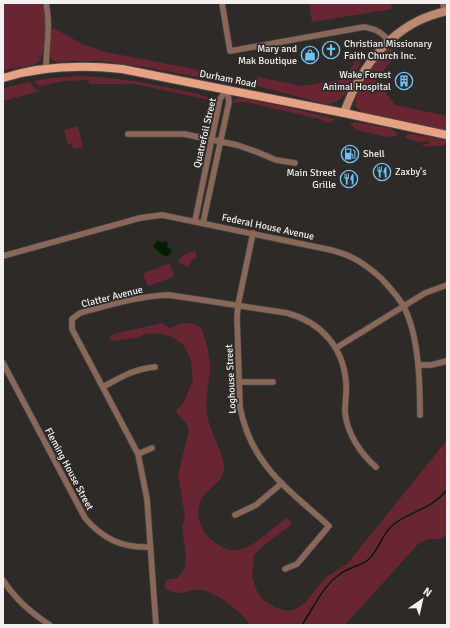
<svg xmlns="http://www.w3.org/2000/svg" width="450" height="628" font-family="Signika,sans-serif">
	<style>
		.green { fill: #682633 }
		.water { fill: #031d00 }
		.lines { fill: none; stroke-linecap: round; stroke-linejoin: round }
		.stream { stroke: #031d00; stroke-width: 1.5 }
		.street-casing { stroke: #494643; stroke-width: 7 }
		.secondary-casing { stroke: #494643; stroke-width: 10 }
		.primary-casing { stroke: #494643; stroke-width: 10 }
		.street { stroke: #896759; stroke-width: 5.5 }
		.secondary { stroke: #be8973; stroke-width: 8 }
		.primary { stroke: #e7a286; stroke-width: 8 }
		.labels { text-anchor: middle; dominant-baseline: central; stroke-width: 3.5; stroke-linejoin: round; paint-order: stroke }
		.poi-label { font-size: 10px; fill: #f3f1ef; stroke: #2d2a27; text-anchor: start }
		.street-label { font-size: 10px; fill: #f3f1ef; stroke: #2d2a27 }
	</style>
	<rect width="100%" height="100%" fill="#2d2a27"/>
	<!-- green -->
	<path class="green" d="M3,3H42C43,7 45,11 46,15C47,24 45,59 37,63C30,67 11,68 3,70Z
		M309,3H391L392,9L312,22Z
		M54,28L82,44L105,52L226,75L222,80L208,79L145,67L102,61H78L56,62L51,59L48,53L51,31Z
		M392,44L393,48L392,60L376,80L395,105L447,116V131L362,112L356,107C352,94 371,64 380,54C383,51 388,48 392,44Z
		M359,60L360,64C352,79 347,104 326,104L241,82L236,79V77L257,81V77L302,86L346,79L355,61Z
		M78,76C113,77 141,82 176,89C189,92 204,94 214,101L135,84H89L88,80L64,81L39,86L34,81L53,78Z
		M30,82L35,89L40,91L3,101V88Z
		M238,98L247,99L295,109L335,119L331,122L326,123L320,119L245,102H239L233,103L232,102Z
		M355,122L392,129L396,132L397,136L388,137L356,130L350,123Z
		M78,126L83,147L73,149L72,144L68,145L64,130Z
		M411,134L447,140V146C439,145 430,148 423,146V144H429V141L421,142L404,138L407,135Z
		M195,251L196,252V258L192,260L189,266L188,267L179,263C179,255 188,253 195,251Z
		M168,264H170L174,275L173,277L149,286H148L143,275L144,273Z
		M162,323L170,328C174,327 177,324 181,324C187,322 196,323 201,328C203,331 204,336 205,339C208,349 210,359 210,369C209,385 205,398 207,414C209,431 225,454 224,469C222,485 205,488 200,503C196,514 199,525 206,534C210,540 216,543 222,547C247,560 268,529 287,518L292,523L290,526L264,545L254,555L252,577L257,591L263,600L276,608L288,611L296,609L305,603L326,577L347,564L447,440V535L441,539H428L419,543L345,625H250C244,613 215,592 202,590C187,588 180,599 165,588V582L166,580L178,578L185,567L186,557L182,528L185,517L178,475L189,430C186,419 178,418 176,410L183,404L193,380L191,360L183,344L170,336L154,333L144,334L137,338L113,341L110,340L109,338L113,334Z"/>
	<!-- water -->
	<path class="water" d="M158,240L162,243L165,241L168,243L167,247L172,250L167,257L160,253L153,247Z"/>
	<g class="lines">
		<!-- stream -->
		<path class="stream" d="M302,625C314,607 322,587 340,574C349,567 362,566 369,559C380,548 382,533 394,524C413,510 430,510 447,490"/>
		<defs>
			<path id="street" d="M222,3L230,51L364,27C375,29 382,32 389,41
				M443,3L444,11
				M46,70C46,47 51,25 46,3
				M128,134H184L237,145L257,152L276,160L295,163
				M195,221L220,99L227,89
				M203,223L229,102L227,89
				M253,233L238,305L237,318L240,407C251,465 288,489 329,526L297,564L285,569
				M3,256L140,218L162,215L331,250C338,252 345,254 351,257C362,262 372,270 381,278C389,287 398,296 404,307C419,337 420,382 420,415
				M336,348L425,293L447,285
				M3,363L85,518C103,539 122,548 150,547
				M418,365H431L447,361
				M239,382H273
				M103,387C121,377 134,369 155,367
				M138,454L152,448
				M235,515L256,505L282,483
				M3,580C15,599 31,613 50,625
				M156,625L147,499L138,454L72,329V319L80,313C109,305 138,296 169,295L287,313C321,322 343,347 346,382C347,392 345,402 345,412C347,434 361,454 376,467"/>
			<path id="secondary" d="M344,113C361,65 394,22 447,11"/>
			<path id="primary" d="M3,78C41,66 83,65 122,69L344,113L447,135"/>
		</defs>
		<!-- street casing -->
		<use href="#street" class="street-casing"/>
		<!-- secondary casing -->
		<use href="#secondary" class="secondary-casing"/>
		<!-- primary casing -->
		<use href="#primary" class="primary-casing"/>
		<!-- street -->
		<use href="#street" class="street"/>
		<!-- secondary -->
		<use href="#secondary" class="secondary"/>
		<!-- primary -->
		<use href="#primary" class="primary"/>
	</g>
	<!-- icons -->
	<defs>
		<symbol id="church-ring" viewBox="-11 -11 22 22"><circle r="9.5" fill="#2d2a27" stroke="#71c1f4" stroke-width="1.5"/><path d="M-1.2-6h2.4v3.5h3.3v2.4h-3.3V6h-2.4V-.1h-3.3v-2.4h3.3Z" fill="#71c1f4"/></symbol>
		<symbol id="shop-ring" viewBox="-11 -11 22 22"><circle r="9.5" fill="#2d2a27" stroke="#71c1f4" stroke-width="1.5"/><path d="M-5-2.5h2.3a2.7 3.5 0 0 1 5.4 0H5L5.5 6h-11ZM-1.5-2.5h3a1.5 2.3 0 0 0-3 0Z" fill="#71c1f4"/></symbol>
		<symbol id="building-ring" viewBox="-11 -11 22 22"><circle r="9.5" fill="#2d2a27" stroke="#71c1f4" stroke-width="1.5"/><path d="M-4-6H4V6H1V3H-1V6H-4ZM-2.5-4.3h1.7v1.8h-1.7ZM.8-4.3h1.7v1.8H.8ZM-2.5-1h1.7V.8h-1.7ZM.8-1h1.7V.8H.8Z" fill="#71c1f4"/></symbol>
		<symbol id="fuel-ring" viewBox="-11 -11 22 22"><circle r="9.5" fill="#2d2a27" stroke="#71c1f4" stroke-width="1.5"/><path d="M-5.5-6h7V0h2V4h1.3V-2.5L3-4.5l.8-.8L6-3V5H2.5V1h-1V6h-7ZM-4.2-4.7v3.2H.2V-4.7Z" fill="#71c1f4"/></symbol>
		<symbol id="restaurant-ring" viewBox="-11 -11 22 22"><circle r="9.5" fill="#2d2a27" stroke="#71c1f4" stroke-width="1.5"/><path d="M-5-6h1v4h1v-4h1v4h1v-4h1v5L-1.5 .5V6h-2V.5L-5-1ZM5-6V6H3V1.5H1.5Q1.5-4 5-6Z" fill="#71c1f4"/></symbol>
	</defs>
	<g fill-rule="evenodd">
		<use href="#church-ring" x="321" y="40" width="20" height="20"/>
		<use href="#shop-ring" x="300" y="45" width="20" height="20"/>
		<use href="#building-ring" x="394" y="71" width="20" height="20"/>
		<use href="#fuel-ring" x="340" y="144" width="20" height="20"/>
		<use href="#restaurant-ring" x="372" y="162" width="20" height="20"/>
		<use href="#restaurant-ring" x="339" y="169" width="20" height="20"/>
	</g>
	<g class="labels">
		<!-- poi labels -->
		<g class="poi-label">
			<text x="344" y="44">Christian Missionary<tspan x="344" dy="12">Faith Church Inc.</tspan></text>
			<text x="297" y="49" text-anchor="end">Mary and<tspan x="297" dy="12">Mak Boutique</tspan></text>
			<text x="391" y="75" text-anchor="end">Wake Forest<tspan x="391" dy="12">Animal Hospital</tspan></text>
			<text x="363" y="154">Shell</text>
			<text x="395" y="172">Zaxby's</text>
			<text x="336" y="173" text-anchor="end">Main Street<tspan x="336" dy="12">Grille</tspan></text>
		</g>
		<!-- street labels -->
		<g class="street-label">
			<text transform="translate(228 79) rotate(11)">Durham Road</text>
			<text transform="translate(205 133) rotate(-77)">Quatrefoil Street</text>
			<text transform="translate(268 227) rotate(12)">Federal House Avenue</text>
			<text transform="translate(112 297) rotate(-14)">Clatter Avenue</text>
			<text transform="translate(231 379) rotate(-93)">Loghouse Street</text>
			<text transform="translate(69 469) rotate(62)">Fleming House Street</text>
		</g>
	</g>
	<!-- border -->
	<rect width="450" height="628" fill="none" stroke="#f3f1ef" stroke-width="8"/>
	<!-- north arrow -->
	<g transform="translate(422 600) rotate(34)" stroke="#2d2a27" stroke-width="3" paint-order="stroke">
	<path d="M0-3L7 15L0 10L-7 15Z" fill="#f3f1ef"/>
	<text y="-6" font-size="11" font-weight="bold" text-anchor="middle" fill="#f3f1ef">N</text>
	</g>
</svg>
